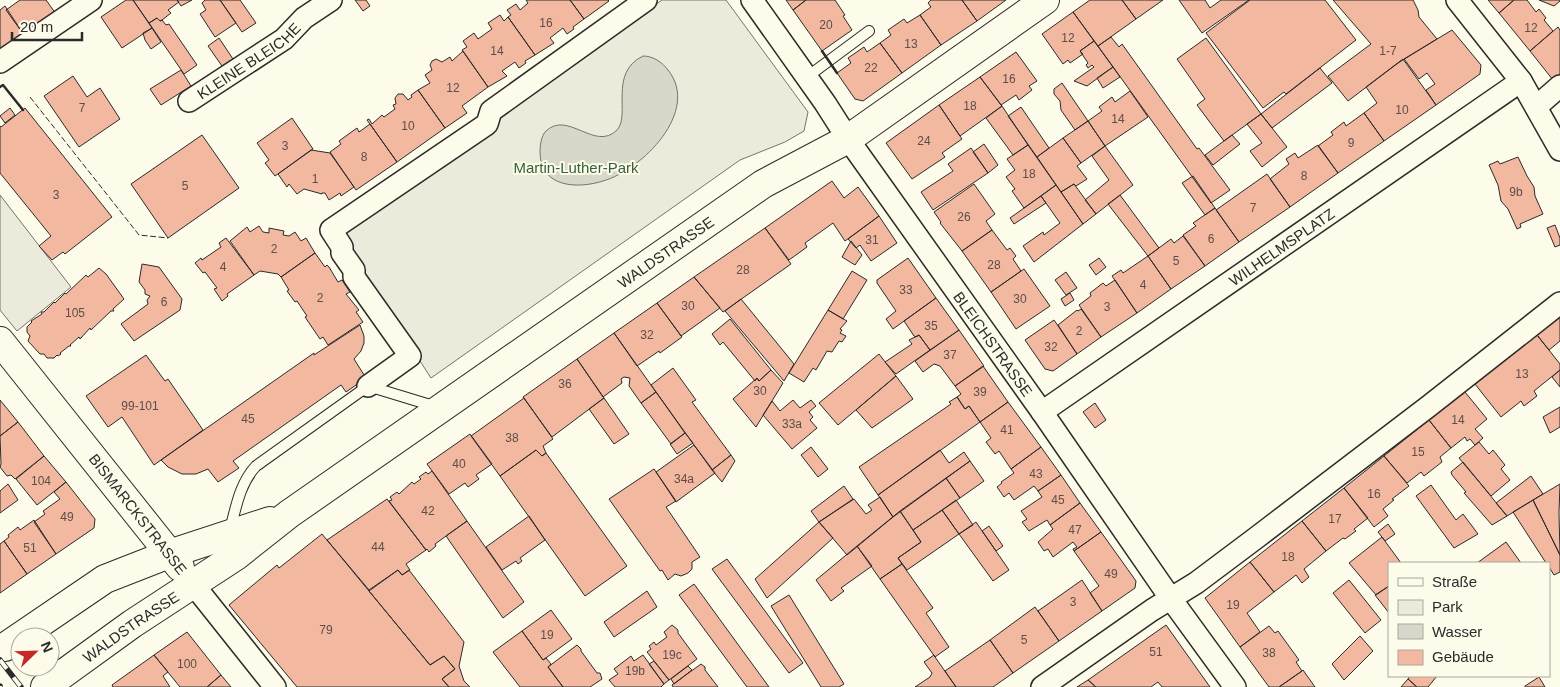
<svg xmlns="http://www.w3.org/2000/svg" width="1560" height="687" font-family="Arial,sans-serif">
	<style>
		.green { fill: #ecebdb; stroke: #74746e }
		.water { fill: #d8d7c9; stroke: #74746e }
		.building { fill: #f2b8a0; stroke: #2b2b2b }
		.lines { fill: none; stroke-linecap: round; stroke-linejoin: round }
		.lane-casing { stroke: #2b2b2b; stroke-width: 12 }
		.street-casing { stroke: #2b2b2b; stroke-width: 24 }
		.secondary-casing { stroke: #2b2b2b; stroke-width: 30 }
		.lane { stroke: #fdfbea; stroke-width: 10 }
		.street { stroke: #fdfbea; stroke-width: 21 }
		.secondary { stroke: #fdfbea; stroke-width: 28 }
		.rail-casing { stroke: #2b2b2b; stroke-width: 5.5 }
		.rail { stroke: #fdfbea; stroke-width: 4; stroke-dasharray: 11; stroke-linecap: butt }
		.fence { stroke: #2b2b2b; stroke-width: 1; stroke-dasharray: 6 2.5; stroke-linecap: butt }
		.wall { stroke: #2b2b2b; stroke-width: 2.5 }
		.labels { text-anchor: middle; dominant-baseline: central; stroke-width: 4; stroke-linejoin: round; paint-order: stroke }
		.number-label { font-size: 12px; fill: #5d4e48 }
		.street-label { font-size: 15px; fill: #2b2b2b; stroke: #fdfbea }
		.park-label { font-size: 15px; fill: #34623c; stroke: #fdfbea }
	</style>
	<rect width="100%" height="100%" fill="#fdfbea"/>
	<!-- green -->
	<path class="green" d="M662,0H726L808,112L804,131L785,142L740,160L431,378L336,231L489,136L497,113Z
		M0,195L71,287L17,331L0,310Z"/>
	<!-- water -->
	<path class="water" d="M643,56C653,56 662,62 668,70C701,111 642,170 603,181C578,189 540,188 540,152C540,146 541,136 546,131C568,110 595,152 617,130C631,115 608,73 643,56Z"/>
	<!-- building -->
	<path class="building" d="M20,0H46L56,14L24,35L6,10Z
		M126,0H133L152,28L122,48L101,17Z
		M133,0H177L179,2L168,10L171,13L162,20L160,21L157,18L149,23Z
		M177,0H192L181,6Z
		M205,0H220L236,23L215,37L200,14L206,10L202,3Z
		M220,0H240L256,23L242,32Z
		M355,0H366L370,6L363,11Z
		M526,0H570L584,19L573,27L574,29L567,34L563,28L550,38L554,43L535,55L508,17L511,15L507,10L516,4L520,10L528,3Z
		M570,0H608L609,1L584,19Z
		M786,0H806L793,10Z
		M806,0H835L845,15L843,16L852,30L822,51L793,10Z
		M931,0H962L977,21L941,45L920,15L931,7L928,3Z
		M962,0H1006L977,21Z
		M1090,0H1122L1136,19L1098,46L1073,12Z
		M1122,0H1163L1136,19Z
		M1179,0H1205L1210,8L1221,0H1249L1202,33Z
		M1250,0H1325L1356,40L1286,94L1284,92L1263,108L1206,33Z
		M1333,0H1413L1418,10L1419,17L1437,39L1398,63L1348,101L1328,76L1371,44Z
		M1488,0H1514L1499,13Z
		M1514,0H1527L1536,12L1539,9L1546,18L1544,20L1553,31L1530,51L1499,13Z
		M1539,0H1560V1L1554,6Z
		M5,6L24,35L0,52V10Z
		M1073,12L1094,41L1080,51L1083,54L1070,63L1068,60L1063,64L1042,34Z
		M500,15L504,21L508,17L535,55L525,61L526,63L519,68L515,62L502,71L507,76L488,87L462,50L467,47L463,41L474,33L478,39L492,29L488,23Z
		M920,15L941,45L902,73L880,43L891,35L888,30L904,19L907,23Z
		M157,18L160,21L162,20L166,25L169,24L197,65L184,74L149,23Z
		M1558,27L1560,30V74L1553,80L1530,51Z
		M152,28L161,42L151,49L145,40L143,33Z
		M1452,30L1481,65L1480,74L1436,105L1426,90L1435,84L1427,73L1419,79L1404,59Z
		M1111,37L1119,47L1122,44L1197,149L1199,148L1230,190L1211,203L1098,46Z
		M219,38L233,59L222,66L208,46Z
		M1206,38L1261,114L1224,141L1197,105L1205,99L1177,59Z
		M1094,41L1113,67L1087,86L1074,81L1094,67L1092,65L1088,68L1086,65L1088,63L1080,51Z
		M880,43L902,73L863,101L855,99L837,73L851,63L848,58L864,47L867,52Z
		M463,51L488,87L462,106L467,113L445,128L418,90L430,83L425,75L432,70L430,65L432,61L436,59L442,62L450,57L452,61Z
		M1016,52L1037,81L1029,86L1032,90L1019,100L1016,95L1001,105L980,77Z
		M1403,59L1436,105L1384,141L1364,113L1377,103L1366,87Z
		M1113,67L1120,77L1103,88L1097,78Z
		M1320,68L1332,83L1272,128L1261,114Z
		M181,70L191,86L161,105L150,89Z
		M73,76L87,97L100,88L120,119L79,147L44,96Z
		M980,77L1002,106L960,136L939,105Z
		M1062,83L1088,121L1075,130L1061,110L1060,101L1054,94V89Z
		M418,90L445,128L397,162L367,120L369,119L372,124L382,115L384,117L395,109L393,105L396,104L395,98L398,94H403L408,100L412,97L411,95Z
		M1130,91L1148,117L1105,146L1088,121L1102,111L1099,107L1112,97L1115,102Z
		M939,105L962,139L942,153L945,157L912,179L886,143Z
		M1002,106L1028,145L1013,155L986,118Z
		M1021,107L1049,148L1037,157L1008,116Z
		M10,108L15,115L5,123L0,116Z
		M25,108L112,217L65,254L63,252L52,260L39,246L51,236L0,173V126L1,127Z
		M1364,113L1384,141L1338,173L1318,146L1333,135L1331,132L1344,122L1346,126Z
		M1261,114L1287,147L1262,167L1250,151L1262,143L1247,124Z
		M292,118L313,149L275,176L265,163L269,160L257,143Z
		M1088,121L1105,146L1081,163L1063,138Z
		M370,124L397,162L356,190L330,152L341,144L339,141L357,128L359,132Z
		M202,135L239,188L168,238L131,184Z
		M1232,135L1240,144L1213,165L1205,155Z
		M1063,138L1081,163L1077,166L1087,179L1076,186L1074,184L1061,192L1037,157Z
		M984,144L998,165L988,173L973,152Z
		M1028,145L1056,185L1024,208L1012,191L1015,189L1006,177L1015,170L1007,159Z
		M1318,145L1338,173L1290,207L1270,179L1289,164L1286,159L1295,153L1298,158Z
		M1105,146L1133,185L1096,214L1085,200L1109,180L1092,156Z
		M971,148L988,173L933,210L921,192L953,171L948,164Z
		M311,150L330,153L354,187L341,196L340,193L329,200L325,193H322V194L304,189L297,194L289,184L287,187L278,174Z
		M1518,157L1527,176L1534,187L1535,196L1543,214L1520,224L1521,227L1517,229L1508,209L1501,201L1498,185L1489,165L1498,161L1500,164Z
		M1267,174L1290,207L1239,242L1216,210Z
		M1193,176L1215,208L1205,215L1182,183Z
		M832,181L844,198L858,187L879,216L845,241L833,223L805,243L807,247L789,260L765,228Z
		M974,184L995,214L986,221L992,230L962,251L940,223L941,222L934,212Z
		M1074,184L1096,214L1083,224L1061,192Z
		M1056,185L1083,224L1034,262L1023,246L1043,232L1044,235L1060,223L1041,196Z
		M1120,195L1159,248L1148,256L1108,204Z
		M1041,196L1046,203L1014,224L1010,218Z
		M1215,208L1239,242L1205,266L1183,235L1196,226L1193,223Z
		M879,216L897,243L871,261L860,245L856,248L848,239Z
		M1555,225L1560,238V245L1555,247L1547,228Z
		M259,226L263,232L269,233V228L284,231L283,235L289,236L295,232L301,241L306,238L315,253L281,277L278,274L260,271L254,275L230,241L247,227L250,232Z
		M765,228L791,264L723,312L694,277Z
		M992,230L1007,250L1010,248L1016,256L1013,259L1021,271L991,292L962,251Z
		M1183,236L1205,266L1171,289L1148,256L1171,239L1174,243Z
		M226,238L254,275L227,294L228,296L222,301L214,289L217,288L205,272L203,273L195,263L201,258L202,260L221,247L219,243Z
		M851,241L862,255L855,265L842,257Z
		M315,253L325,267L327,265L329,267L338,282L342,280L350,292L346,294L359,310L356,312L363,322L328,345L323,337L320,339L305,317L307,316L297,301L295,302L287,291L289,290L281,277Z
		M1148,256L1171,289L1137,313L1112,276L1121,270L1123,273Z
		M908,258L936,298L893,329L886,319L896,311L877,283V280Z
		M1099,258L1106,267L1096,275L1089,265Z
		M142,264L159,267L182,299L180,310L134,341L121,324L148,304L147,300L150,296L145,294V290L139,282Z
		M99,268L106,274L124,299L113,309L114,311H111L91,330L90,328L80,339L79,337L70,345L71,346H69L60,353L61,354L58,356L57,355L54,358H47L44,354H40L28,341L30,336L27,332V327L32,322L31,321L42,314L41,312H44L54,302L55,303L65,293L66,294L86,275L88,277Z
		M1024,269L1050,306L1016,329L991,292Z
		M852,271L867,280L843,319L828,310Z
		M1066,272L1077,288L1066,295L1055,280Z
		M694,277L720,308L681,336L657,303Z
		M1115,280L1137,313L1101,337L1079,305L1091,296L1090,293L1103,283L1106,286Z
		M1070,293L1074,300L1065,306L1061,299Z
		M936,298L959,330L930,350L919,335L916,337L914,336L904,321Z
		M741,299L794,364L784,381L725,311Z
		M657,303L682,337L660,353L659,351L637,366L614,333Z
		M1081,309L1101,337L1077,354L1058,325L1077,310L1078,311Z
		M828,310L847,321L840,329L842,330L840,333L846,336L842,342L839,341L832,352L827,351L816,370L813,368L804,382L789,373Z
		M1560,316V341L1549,350L1537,335Z
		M730,319L771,370L759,381L757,378L755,381L723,342L720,345L712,334Z
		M1054,320L1077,354L1053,371L1045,369L1025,340Z
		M360,325L364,336V343L361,351L354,359L366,378L346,392L341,385L233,461L239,468L218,482L208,469L196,474H182L168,467L161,460L314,353V355Z
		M959,330L984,366L955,386L940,366L934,364L923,372L915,361Z
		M614,333L656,392L641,403L629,386L630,378L624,377L621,379L622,383L603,397L577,359Z
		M919,335L930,350L896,374L885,362L912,344L909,340Z
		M1537,335L1560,364V370L1534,391L1537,396L1524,406L1521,401L1501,417L1475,384Z
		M879,354L896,376L838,425L819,403Z
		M146,355L165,381L168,379L203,430L154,465L122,417L108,427L86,396Z
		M577,359L604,398L552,437L523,397Z
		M983,366L1008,402L980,422L969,406L965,409L957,397L961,394L955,386Z
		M673,368L696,400L692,402L731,455L712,470L651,385Z
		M771,370L783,383L756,427L733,399L757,378L759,381Z
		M1560,370V387L1552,377Z
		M896,376L913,399L872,428L856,410Z
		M656,392L685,433L671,444L641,403Z
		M1465,392L1487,419L1475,429L1483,438L1475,445L1470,439L1467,441L1465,437L1451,448L1429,420Z
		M957,397L965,409L969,406L980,422L878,495L859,467L951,404L949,402Z
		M524,398L553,439L543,446L546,453L542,456L536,450L500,476L471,436Z
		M604,398L629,434L614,444L589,409Z
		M0,400L18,422L0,436Z
		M793,400L800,408L811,400L816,406L809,412L813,417L810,420L817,428L792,449L763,415L772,401L780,411Z
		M1008,402L1041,447L1011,469L999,451L995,454L986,442L991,438L980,422Z
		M1095,403L1106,420L1095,428L1083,412Z
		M1560,407V427L1550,433L1543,417Z
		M1429,420L1451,448L1440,457L1442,462L1424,476L1421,472L1407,483L1384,456Z
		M18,422L44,456L15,479L11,475L7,476L0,467L1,464L0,436Z
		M685,433L693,443L677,454L670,444Z
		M470,434L492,464L476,475L479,479L468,487L465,483L449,494L427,464Z
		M1479,442L1489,454L1493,450L1505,465L1501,469L1510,480L1491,496L1459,458Z
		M694,445L715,473L676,502L656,472Z
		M811,447L828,469L818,477L801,455Z
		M1041,447L1061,475L1038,491L1034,486L1014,500L1009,493L1004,497L997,487L1002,483L1001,482L1014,473L1011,469Z
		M536,450L542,456L546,453L627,566L585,596L500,476Z
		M940,450L949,463L964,452L970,461L893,517L878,495Z
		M731,455L735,461L722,482L712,470Z
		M44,456L66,482L37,505L16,479Z
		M1384,456L1409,486L1392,499L1394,500L1383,509L1388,516L1374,527L1344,488Z
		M970,461L984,481L960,498L946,478Z
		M1463,462L1507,516L1492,525L1464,493L1466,492L1452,475L1451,472Z
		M654,469L676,501L666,507L700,557L692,562V569L688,573L681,576L675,574L668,580L662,570L660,571L609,499Z
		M432,471L467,521L435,544L436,546L429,552L427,549L426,550L389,501L392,500L390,497L397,492L399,494L412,482L414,484L421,479L419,477L426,472L428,474Z
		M1061,475L1080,503L1050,525L1047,520L1029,531L1022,522L1027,519L1021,511L1042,497L1038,491Z
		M1531,476L1543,494L1507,516L1496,503Z
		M946,478L960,498L913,530L900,511Z
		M66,482L95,519L94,528L56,554L34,522L45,514L43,511L60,499L54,492Z
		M8,484L18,500L0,513V491Z
		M1560,484L1559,513L1560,555L1533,500Z
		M1431,485L1456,520L1463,514L1478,534L1454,548L1416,496Z
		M844,486L853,499L819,522L811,511Z
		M1344,488L1368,518L1354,529L1356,531L1345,539L1343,538L1326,551L1302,521Z
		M880,497L893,517L847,555L819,522L854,499L866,514L872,510L868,505Z
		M387,499L426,550L406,564L410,570L402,575L398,570L369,590L327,540Z
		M956,500L973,525L959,534L942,510Z
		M1533,500L1560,555V572L1554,575L1549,567V563H1546L1513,512Z
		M1080,503L1101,532L1074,551L1073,549L1077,547L1073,542L1053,557L1048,549L1044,551L1038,542L1053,529L1050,525Z
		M942,510L959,534L907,570L898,558L921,542L913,530Z
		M900,511L921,542L898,558L902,564L880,579L857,546Z
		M529,516L545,540L520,558L522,561L518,564L516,561L502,570L486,547Z
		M34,520L56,554L27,574L4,541L9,537L8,535L18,527L20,530Z
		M467,521L524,602L503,618L446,536Z
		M1302,521L1326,551L1304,569L1309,577L1302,583L1296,575L1274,592L1250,562Z
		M819,522L833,538L767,598L755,579Z
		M976,522L1009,570L993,581L959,534Z
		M1388,524L1395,534L1385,541L1378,532Z
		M989,526L1003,546L996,551L982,531Z
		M1101,532L1136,581L1135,588L1102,611L1090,593L1099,586L1074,551Z
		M322,534L430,665L444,656L455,669L442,679L449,687H297L229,605L277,565L279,568Z
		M1382,537L1401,563H1389V586L1376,595L1349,563Z
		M4,541L27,574L0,593V544Z
		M1506,542L1521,563H1477Z
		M857,546L872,566L841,588L844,591L831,601L816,580Z
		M727,559L803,663L789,673L712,569Z
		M1250,562L1274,592L1247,613L1260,632L1240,647L1205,598Z
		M902,564L933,608L926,613L949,647L935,657L880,579Z
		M398,570L402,575L409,570L464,642L459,666L464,681L470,687H449L442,679L455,669L444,656L430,665L369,591Z
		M1082,580L1102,611L1059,641L1038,611Z
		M1349,580L1381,620L1365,633L1333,593Z
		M694,584L769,687H747L679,595Z
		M1389,586V613L1375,595Z
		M647,591L657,607L614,637L604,622Z
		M789,595L844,684L839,687H821L771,606Z
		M1035,607L1059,641L1013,673L990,640Z
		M551,610L572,639L543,660L522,631Z
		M672,625L678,630V633L697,659L669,680L647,652L651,649L649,646L654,642L656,645L667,637L664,632Z
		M1166,625L1210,687H1162L1158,682L1151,687H1096L1088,680Z
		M1269,626L1275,633L1278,631L1299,660L1296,662L1302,671L1279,687H1269L1240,647Z
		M522,631L543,660L546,658L551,664L548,667L563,687H520L493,652Z
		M187,632L221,675L207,687H180L154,655Z
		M1360,636L1373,651L1344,680L1332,664Z
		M990,640L1013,673L993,687H956L945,671Z
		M577,645L581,649V651L597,673H600L602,679L590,687H563L548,667Z
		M154,655L168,672L163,676L170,687H113L112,685Z
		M643,655L664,684L661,687H615L609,680L618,674L614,669L631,656L634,661Z
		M934,655L935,657L956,687H915L930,677L932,673L924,662Z
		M654,661L669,680L664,684L649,664Z
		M701,664L705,667V670L718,687H673L672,685Z
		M688,666L692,670L674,684L671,679Z
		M1303,670L1315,687H1279L1302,671Z
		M221,675L231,687H207Z
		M1410,676H1437L1428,687H1417L1408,679Z
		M1539,677L1545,687H1525V686Z
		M1408,679L1417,687H1401Z
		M1088,680L1096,687H1077Z"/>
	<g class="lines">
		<defs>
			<path id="lane" d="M807,77L869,31
				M230,530C236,507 240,483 256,466L368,386L437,407"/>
			<g id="street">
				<path id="s1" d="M752,0L825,103L848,139L1042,412L1171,599L1235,687"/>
				<path d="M1457,0L1521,81L1560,150"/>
				<path d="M0,62L91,0"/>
				<path id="s2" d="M189,101L284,39L304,18L331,0"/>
				<path d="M1536,107L1560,86"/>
				<path d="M368,386L410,356L354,277V270L342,253V247L331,230L487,124L491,111L646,0"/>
				<path id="s3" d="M1042,412L1521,81"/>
				<path d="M193,584L275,687"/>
				<path d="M1042,687L1152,610L1196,583L1256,538L1429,406L1560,303"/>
			</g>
			<g id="secondary">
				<path d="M0,341L180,567"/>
				<path d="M5,647L105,579L169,554L270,521"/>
				<path id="s4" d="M45,687L132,624L236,556L289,514L763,184L848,139L1045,0"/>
			</g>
		</defs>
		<!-- lane casing -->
		<use href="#lane" class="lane-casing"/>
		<!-- street casing -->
		<use href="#street" class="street-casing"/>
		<!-- secondary casing -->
		<use href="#secondary" class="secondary-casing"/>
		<!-- lane -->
		<use href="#lane" class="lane"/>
		<!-- street -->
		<use href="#street" class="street"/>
		<!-- secondary -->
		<use href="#secondary" class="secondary"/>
		<defs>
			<path id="rail" d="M0,660L21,687
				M0,686V687"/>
		</defs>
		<!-- rail casing -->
		<use href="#rail" class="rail-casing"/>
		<!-- rail -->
		<use href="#rail" class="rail"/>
		<!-- fence -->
		<path class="fence" d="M30,97L139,235L168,238"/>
		<!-- wall -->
		<path class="wall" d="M822,51L837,73
			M0,87L3,85L23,110"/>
	</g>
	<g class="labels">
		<!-- number labels -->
		<g class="number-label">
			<text x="546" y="23">16</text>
			<text x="826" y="25">20</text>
			<text x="1531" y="28">12</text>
			<text x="1068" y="38">12</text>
			<text x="911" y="44">13</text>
			<text x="497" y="51">14</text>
			<text x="1388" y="51">1-7</text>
			<text x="871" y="68">22</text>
			<text x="1009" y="79">16</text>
			<text x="453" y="88">12</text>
			<text x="970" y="106">18</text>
			<text x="82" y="108">7</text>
			<text x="1402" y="110">10</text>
			<text x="1118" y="119">14</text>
			<text x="408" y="126">10</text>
			<text x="924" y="141">24</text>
			<text x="1351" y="143">9</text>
			<text x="285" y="146">3</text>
			<text x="364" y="157">8</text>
			<text x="1029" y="174">18</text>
			<text x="1304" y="176">8</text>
			<text x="315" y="179">1</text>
			<text x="185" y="186">5</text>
			<text x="1516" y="192">9b</text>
			<text x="56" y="195">3</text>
			<text x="1253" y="208">7</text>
			<text x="964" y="217">26</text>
			<text x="1211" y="239">6</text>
			<text x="872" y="240">31</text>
			<text x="274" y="249">2</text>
			<text x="1176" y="261">5</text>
			<text x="994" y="265">28</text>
			<text x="223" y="267">4</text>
			<text x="743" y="270">28</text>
			<text x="1143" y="285">4</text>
			<text x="906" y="290">33</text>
			<text x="320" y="298">2</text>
			<text x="1020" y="299">30</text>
			<text x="164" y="302">6</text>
			<text x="688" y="306">30</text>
			<text x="1107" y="307">3</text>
			<text x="75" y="313">105</text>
			<text x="931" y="326">35</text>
			<text x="1079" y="331">2</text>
			<text x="647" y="335">32</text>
			<text x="1051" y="347">32</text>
			<text x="950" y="355">37</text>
			<text x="1522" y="374">13</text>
			<text x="565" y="384">36</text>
			<text x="760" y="391">30</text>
			<text x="980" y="392">39</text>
			<text x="140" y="406">99-101</text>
			<text x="248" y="419">45</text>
			<text x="1458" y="420">14</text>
			<text x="792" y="424">33a</text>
			<text x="1007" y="430">41</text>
			<text x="512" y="438">38</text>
			<text x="1418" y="452">15</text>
			<text x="459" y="464">40</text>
			<text x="1036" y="474">43</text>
			<text x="684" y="479">34a</text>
			<text x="41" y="481">104</text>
			<text x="1374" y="494">16</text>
			<text x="1058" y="500">45</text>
			<text x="428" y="511">42</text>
			<text x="67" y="517">49</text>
			<text x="1335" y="519">17</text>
			<text x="1075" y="530">47</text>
			<text x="378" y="547">44</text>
			<text x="30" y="548">51</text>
			<text x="1288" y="557">18</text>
			<text x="1111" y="574">49</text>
			<text x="1073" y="602">3</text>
			<text x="1233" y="605">19</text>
			<text x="326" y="630">79</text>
			<text x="547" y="635">19</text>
			<text x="1024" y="640">5</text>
			<text x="1156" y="652">51</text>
			<text x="1269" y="653">38</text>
			<text x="672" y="655">19c</text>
			<text x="187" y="664">100</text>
			<text x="635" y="671">19b</text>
		</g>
		<!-- street labels -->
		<g class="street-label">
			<text stroke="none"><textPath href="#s2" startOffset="72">KLEINE BLEICHE</textPath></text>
			<text stroke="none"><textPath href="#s3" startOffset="291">WILHELMSPLATZ</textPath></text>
			<text stroke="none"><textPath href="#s4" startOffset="758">WALDSTRASSE</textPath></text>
			<text stroke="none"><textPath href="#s1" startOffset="420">BLEICHSTRASSE</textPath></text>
			<text transform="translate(138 514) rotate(52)">BISMARCKSTRASSE</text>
			<text stroke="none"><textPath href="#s4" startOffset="105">WALDSTRASSE</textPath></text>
		</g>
		<!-- park labels -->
		<g class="park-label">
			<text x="576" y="167">Martin-Luther-Park</text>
		</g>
	</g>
	<!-- legend -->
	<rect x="1388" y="562" width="162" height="115" fill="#fdfbea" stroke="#a9a89e"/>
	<rect x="1398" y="578" width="25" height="8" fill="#fdfbea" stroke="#a9a89e"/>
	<text x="1432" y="587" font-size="15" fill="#2b2b2b">Straße</text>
	<rect x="1398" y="600" width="25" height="15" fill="#ecebdb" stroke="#a9a89e"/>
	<text x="1432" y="612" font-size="15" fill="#2b2b2b">Park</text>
	<rect x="1398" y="624" width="25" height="15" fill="#d8d7c9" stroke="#a9a89e"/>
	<text x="1432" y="637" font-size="15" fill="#2b2b2b">Wasser</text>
	<rect x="1398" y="650" width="25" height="15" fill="#f2b8a0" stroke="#a9a89e"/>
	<text x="1432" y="662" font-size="15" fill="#2b2b2b">Gebäude</text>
	<!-- north arrow -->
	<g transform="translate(35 652) rotate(67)"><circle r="24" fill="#fdfbea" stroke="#a9a89e"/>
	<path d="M0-4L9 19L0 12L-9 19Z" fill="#c62828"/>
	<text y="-8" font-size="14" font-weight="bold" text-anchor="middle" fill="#2b2b2b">N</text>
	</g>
	<!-- scale -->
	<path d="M12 32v8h70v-8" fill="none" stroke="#2b2b2b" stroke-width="2.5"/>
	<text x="20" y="32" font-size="15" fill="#2b2b2b" stroke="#fdfbea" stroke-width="4" paint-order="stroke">20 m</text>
</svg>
